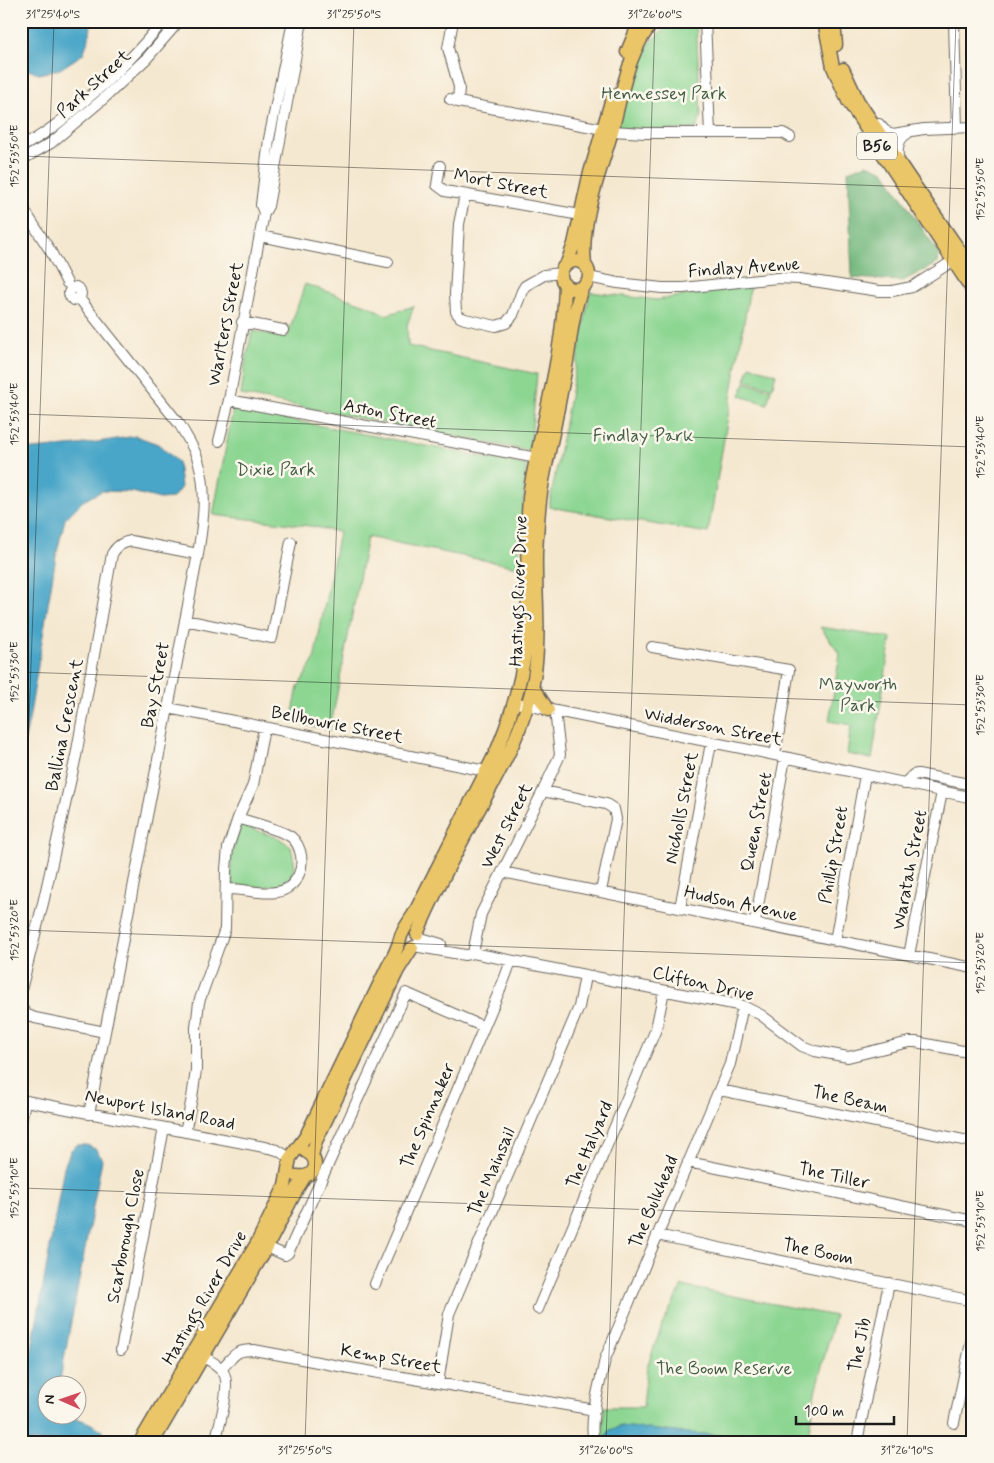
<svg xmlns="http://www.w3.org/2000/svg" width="994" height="1463" font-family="Mynerve,sans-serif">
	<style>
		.green { fill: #8cd692; stroke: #547957 }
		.forest { fill: #71b77c; stroke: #466a4c }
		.water { fill: #4aa6c8; stroke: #336172 }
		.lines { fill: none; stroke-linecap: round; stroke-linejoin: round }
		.minor-casing { stroke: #68635b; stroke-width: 12 }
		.major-casing { stroke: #68635b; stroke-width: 15 }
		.minor { stroke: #fff; stroke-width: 10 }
		.major { stroke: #ebc669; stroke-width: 12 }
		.ticks { fill: none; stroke: #1c1c1c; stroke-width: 1; stroke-opacity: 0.45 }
		.labels { text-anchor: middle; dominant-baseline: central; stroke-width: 5; stroke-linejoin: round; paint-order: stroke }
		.shield { fill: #fbf7ec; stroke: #5f5e5a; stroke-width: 1 }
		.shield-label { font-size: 16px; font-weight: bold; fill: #1c1c1c }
		.street-label { font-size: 18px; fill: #1c1c1c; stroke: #fbf7ec }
		.park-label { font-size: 18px; fill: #435d45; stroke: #fbf7ec }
		.neatline { fill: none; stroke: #1c1c1c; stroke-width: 2 }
		.ticks-label { font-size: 12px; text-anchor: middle; fill: #1c1c1c }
	</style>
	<rect width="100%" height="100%" fill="#fbf7ec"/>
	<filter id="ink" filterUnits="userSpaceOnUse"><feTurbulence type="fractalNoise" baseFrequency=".02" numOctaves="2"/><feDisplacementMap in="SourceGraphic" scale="10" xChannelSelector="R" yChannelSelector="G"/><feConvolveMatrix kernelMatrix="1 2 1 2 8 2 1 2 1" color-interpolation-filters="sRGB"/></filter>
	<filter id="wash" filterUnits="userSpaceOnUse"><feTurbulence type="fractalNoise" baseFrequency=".0096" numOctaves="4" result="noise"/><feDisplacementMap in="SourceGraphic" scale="20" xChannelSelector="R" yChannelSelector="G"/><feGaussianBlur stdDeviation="1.12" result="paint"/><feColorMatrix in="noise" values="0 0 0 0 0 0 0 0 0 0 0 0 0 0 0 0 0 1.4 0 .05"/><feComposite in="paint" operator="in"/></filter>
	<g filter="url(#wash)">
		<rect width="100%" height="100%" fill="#f5e8d0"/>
		<!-- green -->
		<path class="green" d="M673,21H696L701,116L696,129L640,131L612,126C618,102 635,62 650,43C657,35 665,28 673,21Z
			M305,284L369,306L386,315L414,306L407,325L408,346L537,374L530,451L241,395L245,364L252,331L287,337Z
			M751,287L749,293L708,533L549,507L590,292L657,300L725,289Z
			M750,366L776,374L772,388L745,380Z
			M745,382L771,390L767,404L740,396Z
			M233,409L526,465L518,567L367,537L330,730L291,722L298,687L314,660L339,532L310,526L213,515Z
			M820,627L891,638L872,759L847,754L851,725L829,721L840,654Z
			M240,825L279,838L291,847L295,866L290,877L282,886L260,887L232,885L231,858Z
			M682,1286L835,1316L815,1392L808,1437L815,1442H602L604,1407H643L647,1367L662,1325Z"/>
		<!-- forest -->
		<path class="forest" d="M867,164L884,171L939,254L938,263L903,281L852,278L848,171Z"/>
		<!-- water -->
		<path class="water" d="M21,21H88L91,27L89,38L83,54L60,69L39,74L26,69L21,59Z
			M136,436L158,444L178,462L181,487L173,498L160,499L132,492L102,491L83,501L65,519L56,556L29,720L21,757V450L78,445Z
			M77,1145H87L97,1150L102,1160L59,1385L48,1386V1416C69,1416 85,1418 103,1431L104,1442H21V1396L25,1388L64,1167L71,1150Z
			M621,1426L676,1432L746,1437L756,1442H604V1439L610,1430Z"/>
	</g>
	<g filter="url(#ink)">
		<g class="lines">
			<defs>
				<path id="minor" d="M453,21L448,48L459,87L458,102
					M705,21L710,133
					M954,21L957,128
					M450,99L458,102L603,129
					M879,124L885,131L893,134L924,129L973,127
					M612,131L645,133H783L790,137
					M21,147C43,136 63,120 81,104C111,79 139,52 163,21
					M21,160L51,143L102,100L147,58L179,21
					M899,162C896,150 897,139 908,133
					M440,166L437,185L445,191L580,215
					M465,195L459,224L455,294L456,312L460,317L465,319L496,326L506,323L513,315L522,291L525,286L544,275L561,273
					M21,205L51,252L67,283
					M264,213L261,205L269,139L293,21
					M260,236L388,262
					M588,277L618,283L662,288H683L777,278L800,279L879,291H892L912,287L953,261
					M71,289L76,287L80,290L81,294L79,298L180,425C186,436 194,447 198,460C208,491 203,522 198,554L89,1114
					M71,289L69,293L70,297L74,300L79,298
					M242,322L283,330
					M229,400L542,459
					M219,441L229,400L264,213L268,206L302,21
					M185,620L272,638L291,542
					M652,647L789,670L775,755
					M521,704L775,755L973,798
					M168,708L481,770L493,773
					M904,784L913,775L918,774L973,785
					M543,791L606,804L614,809L616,819L601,891
					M502,872L973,968
					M226,889C243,888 260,895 276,892C287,891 295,883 299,874C305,860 300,840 286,834C271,827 253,823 238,818
					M680,908L711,743
					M755,922L785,758
					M418,937L441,944
					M835,941L865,775
					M414,946L465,955L473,953L743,1006L761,1015L802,1046L815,1051L848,1057L909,1042H916L973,1053
					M473,953L481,914L543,791L560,755L556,719L557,711
					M909,955L942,792
					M21,990L44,899L76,756L112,554C117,546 121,543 131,541L198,554
					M21,1007L26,1014L35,1018L105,1032
					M720,1090L973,1142
					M21,1100L269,1148L277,1150L290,1158
					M21,1122L25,1101
					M185,1132L192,1098L196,1070V1027L199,1002L225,929L226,869L228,848L238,818L253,785L264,728
					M688,1162L973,1221
					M657,1235L973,1301
					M267,1247L285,1255L288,1253L406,993L484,1027
					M375,1284L504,980L511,961
					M538,1309L656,1029L664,991
					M121,1350L164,1128
					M197,1354C206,1359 218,1363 223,1372C232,1383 219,1427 215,1442
					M221,1369C235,1356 233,1350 254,1350L344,1367L595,1410
					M438,1383L449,1314L579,1007L585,976
					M954,1423L973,1333
					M594,1442C588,1420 601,1381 605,1359L730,1064L743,1006
					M857,1442L889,1283"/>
				<path id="major" d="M824,21L833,67L848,101L973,291
					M834,21L836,45
					M627,52L640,21
					M843,69L858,101L908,176L973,270
					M561 275a14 14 0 1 1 28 0a14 14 0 1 1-28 0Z
					M567,263L574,244L589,176L613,95
					M585,265C580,220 600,174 612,131C622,94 628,50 654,21
					M532,686L548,710
					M417,934C434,893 456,852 477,813C501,769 525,728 534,678C541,636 535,595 536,553C537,536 538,518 540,500C543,474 550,449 555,423C559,404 562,386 566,367C571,340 572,312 583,286
					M312,1155L316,1141L398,970L412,948
					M297,1176C316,1179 322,1159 305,1151
					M140,1442L257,1243L285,1186L290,1158L306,1136L388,966C394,956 398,947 401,936C404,928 411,919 415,912L497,750C513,712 524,674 527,633C530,585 524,537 530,489C534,467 539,445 544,423C554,377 564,330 565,284
					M153,1442L267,1247L297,1189L305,1176"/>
			</defs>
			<!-- minor casing -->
			<use href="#minor" class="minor-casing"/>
			<!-- major casing -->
			<use href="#major" class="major-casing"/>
			<!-- minor -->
			<use href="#minor" class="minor"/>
			<!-- major -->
			<use href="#major" class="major"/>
		</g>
	</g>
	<!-- ticks -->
	<path class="ticks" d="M21,156L973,189M21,414L973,447M21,672L973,705M21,930L973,963M21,946L54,21M21,1188L973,1221M305,1442L354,21M606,1442L655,21M907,1442L956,21"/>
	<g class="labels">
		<!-- shield labels -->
		<rect class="shield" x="857" y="132.5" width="40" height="27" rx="4"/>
		<g class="shield-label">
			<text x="877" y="146">B56</text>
		</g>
		<!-- street labels -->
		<g class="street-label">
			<text transform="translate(94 84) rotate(-42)">Park Street</text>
			<text transform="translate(501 184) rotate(11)">Mort Street</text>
			<text transform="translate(744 268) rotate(-4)">Findlay Avenue</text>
			<text transform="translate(226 324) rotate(-79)">Warlters Street</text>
			<text transform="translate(390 414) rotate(11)">Aston Street</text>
			<text transform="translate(519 591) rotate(-88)">Hastings River Drive</text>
			<text transform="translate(156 685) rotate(-79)">Bay Street</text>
			<text transform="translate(65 725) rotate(-79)">Ballina Crescent</text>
			<text transform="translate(337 725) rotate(11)">Bellbowrie Street</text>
			<text transform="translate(713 727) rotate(11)">Widderson Street</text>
			<text transform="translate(682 808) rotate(-79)">Nicholls Street</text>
			<text transform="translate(757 822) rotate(-79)">Queen Street</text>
			<text transform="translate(507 826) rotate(-63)">West Street</text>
			<text transform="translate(834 855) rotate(-80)">Phillip Street</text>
			<text transform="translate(910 870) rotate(-79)">Waratah Street</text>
			<text transform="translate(741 904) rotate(12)">Hudson Avenue</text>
			<text transform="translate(703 984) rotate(13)">Clifton Drive</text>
			<text transform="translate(850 1100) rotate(12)">The Beam</text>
			<text transform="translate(160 1110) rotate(11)">Newport Island Road</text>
			<text transform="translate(428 1116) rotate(-67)">The Spinnaker</text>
			<text transform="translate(590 1145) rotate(-67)">The Halyard</text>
			<text transform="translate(492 1172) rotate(-67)">The Mainsail</text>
			<text transform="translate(834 1176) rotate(12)">The Tiller</text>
			<text transform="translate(654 1202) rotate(-67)">The Bulkhead</text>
			<text transform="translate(126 1236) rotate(-79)">Scarborough Close</text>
			<text transform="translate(818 1252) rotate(12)">The Boom</text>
			<text transform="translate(205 1298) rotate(-60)">Hastings River Drive</text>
			<text transform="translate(860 1345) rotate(-79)">The Jib</text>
			<text transform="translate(391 1359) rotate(10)">Kemp Street</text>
		</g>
		<!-- park labels -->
		<g class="park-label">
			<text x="664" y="94">Hennessey Park</text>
			<text x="643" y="436">Findlay Park</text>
			<text x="276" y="470">Dixie Park</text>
			<text x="858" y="685">Mayworth<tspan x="858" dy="21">Park</tspan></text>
			<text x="724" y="1369">The Boom Reserve</text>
		</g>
	</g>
	<!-- margin -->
	<rect width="994" height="1463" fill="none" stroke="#fbf7ec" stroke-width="55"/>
	<!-- north arrow -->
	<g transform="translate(62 1400) rotate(272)"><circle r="24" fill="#fbf7ec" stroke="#a29f99"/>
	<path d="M0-4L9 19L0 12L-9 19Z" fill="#d1495b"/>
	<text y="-8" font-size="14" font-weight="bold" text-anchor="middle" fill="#1c1c1c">N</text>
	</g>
	<!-- scale -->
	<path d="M796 1416v8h98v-8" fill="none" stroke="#1c1c1c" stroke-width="2.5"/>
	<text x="804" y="1416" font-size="15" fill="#1c1c1c" stroke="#fbf7ec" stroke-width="4" paint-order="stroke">100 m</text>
	<rect x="28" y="28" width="938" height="1408" class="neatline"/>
	<g class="ticks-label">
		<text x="53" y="18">31°25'40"S</text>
		<text x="354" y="18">31°25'50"S</text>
		<text x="655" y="18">31°26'00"S</text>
		<text transform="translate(14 156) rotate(-90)" y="4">152°53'50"E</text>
		<text transform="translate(980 189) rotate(-90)" y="4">152°53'50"E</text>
		<text transform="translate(14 414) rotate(-90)" y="4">152°53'40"E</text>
		<text transform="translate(980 447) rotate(-90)" y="4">152°53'40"E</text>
		<text transform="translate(14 672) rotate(-90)" y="4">152°53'30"E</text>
		<text transform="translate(980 705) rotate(-90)" y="4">152°53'30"E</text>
		<text transform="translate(14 930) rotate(-90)" y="4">152°53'20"E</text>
		<text transform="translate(980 963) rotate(-90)" y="4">152°53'20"E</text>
		<text transform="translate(14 1188) rotate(-90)" y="4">152°53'10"E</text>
		<text transform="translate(980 1221) rotate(-90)" y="4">152°53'10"E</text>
		<text x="305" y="1454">31°25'50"S</text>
		<text x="606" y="1454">31°26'00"S</text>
		<text x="907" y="1454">31°26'10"S</text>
	</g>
</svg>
